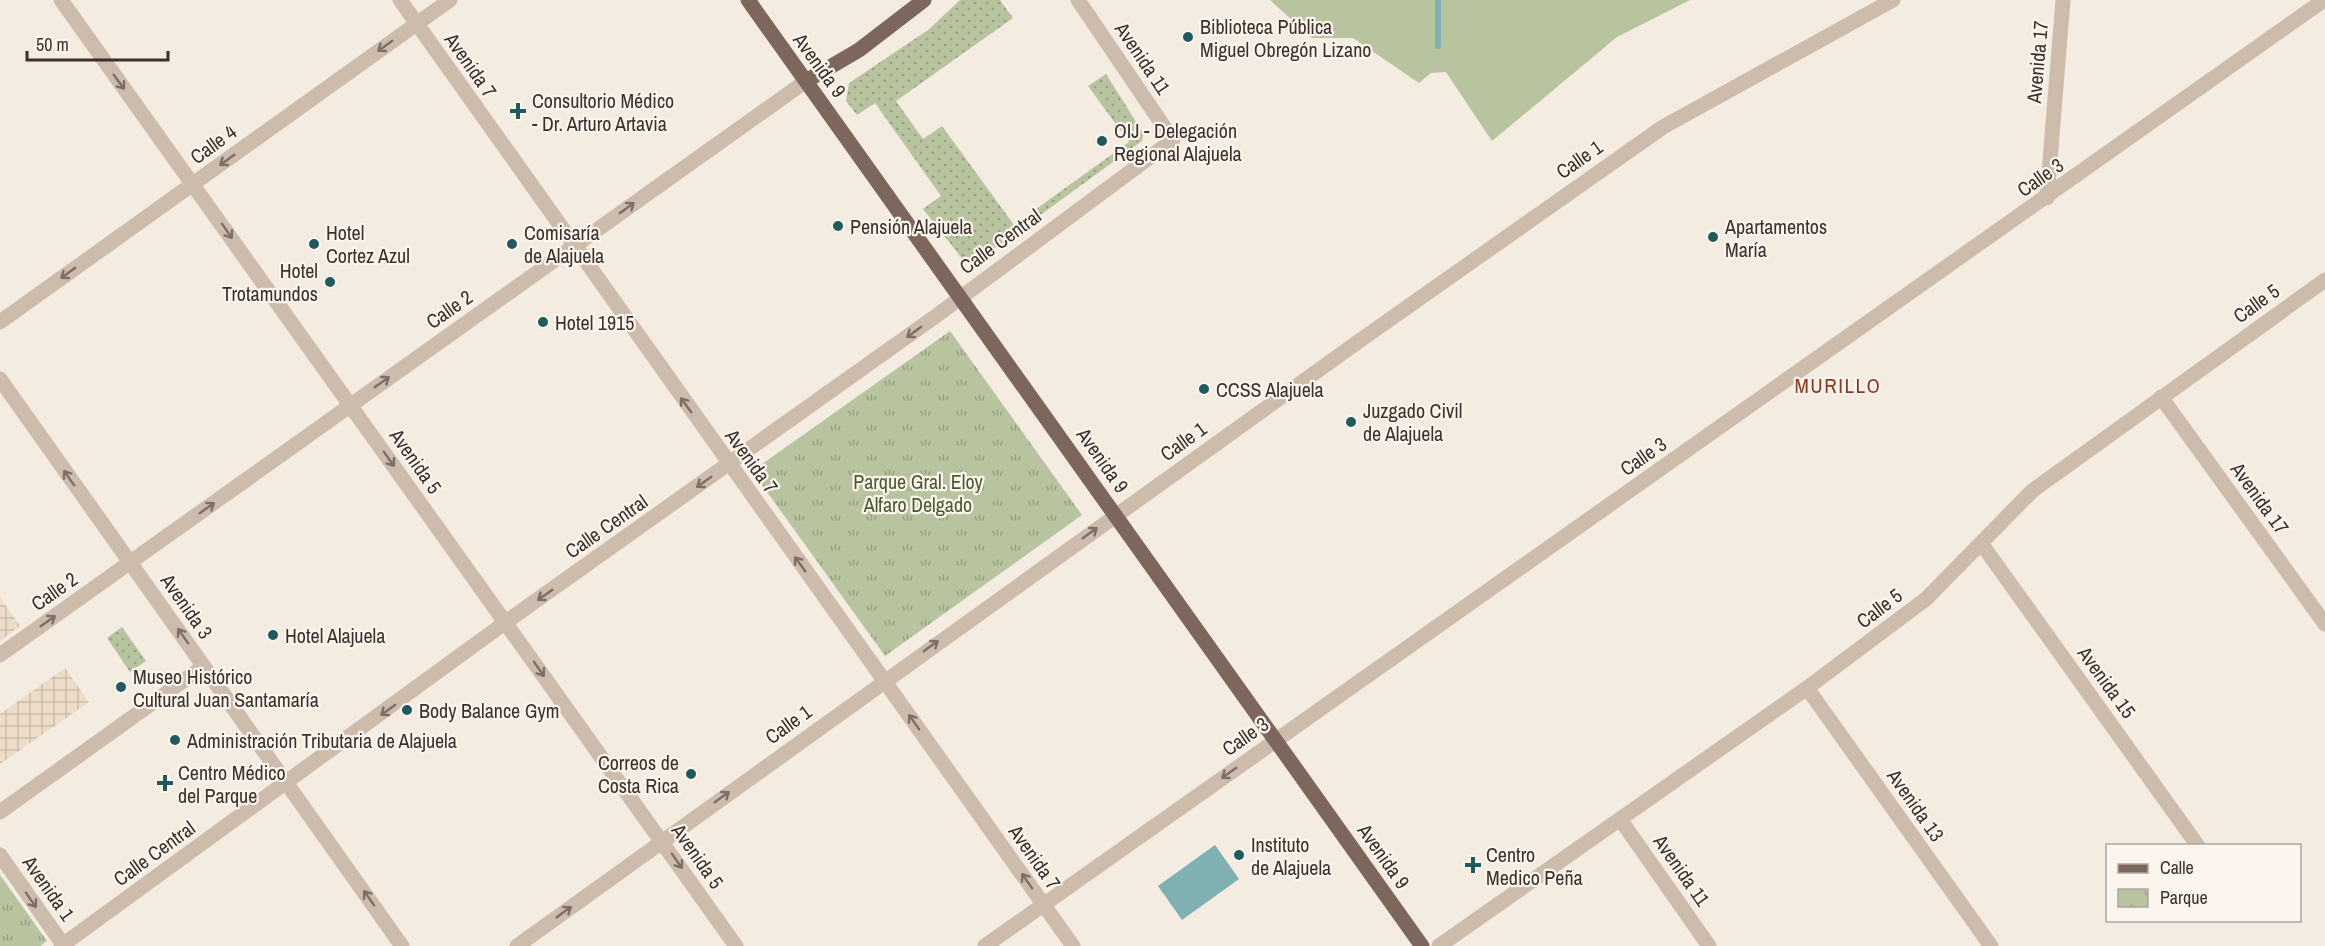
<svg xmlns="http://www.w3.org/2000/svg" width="2325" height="946" font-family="'Archivo Narrow',sans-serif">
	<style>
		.grass { fill: #b8c4a0 }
		.park { fill: url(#park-tufts) }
		.garden { fill: url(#garden-dots) }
		.plaza { fill: url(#plaza-grid) }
		.water { fill: #7fb0b2 }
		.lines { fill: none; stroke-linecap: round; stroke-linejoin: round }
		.stream { stroke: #7fb0b2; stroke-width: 6 }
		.minor { stroke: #cdbbac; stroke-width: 15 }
		.major { stroke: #7d675c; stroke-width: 15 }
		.oneway { stroke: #7d6f65 }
		.poi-dot { fill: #1f5a5e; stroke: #fbf5ee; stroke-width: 2 }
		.labels { text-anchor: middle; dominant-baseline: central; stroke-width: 4.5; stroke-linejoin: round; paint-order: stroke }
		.poi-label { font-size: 20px; fill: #3b302b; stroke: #fbf5ee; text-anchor: start }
		.street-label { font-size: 20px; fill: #3b302b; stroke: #fbf5ee }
		.park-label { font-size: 20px; fill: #4a5a2e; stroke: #fbf5ee }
		.neighbourhood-label { font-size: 21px; letter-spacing: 1.5px; fill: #8c3b22; stroke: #fbf5ee }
	</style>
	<defs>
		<pattern id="park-tufts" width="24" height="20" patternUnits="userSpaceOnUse" patternTransform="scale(1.5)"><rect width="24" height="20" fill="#b8c4a0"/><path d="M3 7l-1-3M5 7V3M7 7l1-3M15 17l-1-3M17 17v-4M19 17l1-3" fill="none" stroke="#97a083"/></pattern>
		<pattern id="garden-dots" width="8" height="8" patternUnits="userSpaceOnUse" patternTransform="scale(1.5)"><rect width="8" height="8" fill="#b8c4a0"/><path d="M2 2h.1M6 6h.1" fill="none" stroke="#97a083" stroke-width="1.8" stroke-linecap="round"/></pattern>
		<pattern id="plaza-grid" width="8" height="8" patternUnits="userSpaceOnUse" patternTransform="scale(1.5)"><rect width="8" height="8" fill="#ecdcc8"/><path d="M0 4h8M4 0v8" fill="none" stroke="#cbbdac"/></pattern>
	</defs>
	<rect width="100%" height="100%" fill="#f4ebe1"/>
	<!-- grass -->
	<path class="grass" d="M1270,0H1690L1617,37L1492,141L1446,72L1431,73L1419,83L1353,38H1312Z"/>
	<!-- park -->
	<path class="park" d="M950,331L1082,515L885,656L752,471Z
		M0,875L47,941L40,946H0Z"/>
	<!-- garden -->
	<path class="garden" d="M960,0H1000L1013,18L896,101L923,139L942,126L1014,225L1129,142L1088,86L1106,74L1143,133L1142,141L976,262L964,261L923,209L941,196L875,103L857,115L846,101L849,83L928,30Z
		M122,627L146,661L130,672L107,638Z"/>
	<!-- plaza -->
	<path class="plaza" d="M0,597L20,626L0,641Z
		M65,668L89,702L0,764V714Z"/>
	<!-- water -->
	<path class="water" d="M1215,845L1239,879L1182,920L1158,886Z"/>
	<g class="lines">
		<!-- stream -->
		<path class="stream" d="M1438,0V46"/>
		<!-- minor -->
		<path class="minor" d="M61,0L736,946
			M400,0L1073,946
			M2047,198L2063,0
			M0,322L450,0
			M0,379L402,946
			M2161,397L2325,624
			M1981,543L2198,846
			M0,655L806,81
			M1807,688L1991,946
			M0,812L204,666
			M1620,819L1709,946
			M0,855L64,946
			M61,946L506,622L936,316L1173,140L1078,0
			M517,946L1362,339L1663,127L1893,0
			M985,946L2324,0
			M1439,946L1807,688L1926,599L2032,491L2325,280"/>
		<!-- major -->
		<path class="major" d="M748,0L1422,946
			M806,81L859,50L924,0"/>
	</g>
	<!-- one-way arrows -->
	<defs><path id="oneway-shaft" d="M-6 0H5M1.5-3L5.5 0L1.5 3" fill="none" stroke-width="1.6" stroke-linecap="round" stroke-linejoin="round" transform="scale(1.5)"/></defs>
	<g class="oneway">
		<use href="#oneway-shaft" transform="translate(385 46) rotate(144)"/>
		<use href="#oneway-shaft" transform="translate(119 82) rotate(54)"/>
		<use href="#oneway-shaft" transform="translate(227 160) rotate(144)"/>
		<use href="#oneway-shaft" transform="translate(627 208) rotate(-36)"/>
		<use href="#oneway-shaft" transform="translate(227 231) rotate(55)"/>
		<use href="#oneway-shaft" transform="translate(68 273) rotate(144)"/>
		<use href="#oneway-shaft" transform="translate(914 332) rotate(144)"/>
		<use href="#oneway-shaft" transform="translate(382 382) rotate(-35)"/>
		<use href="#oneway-shaft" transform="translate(686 405) rotate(-126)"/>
		<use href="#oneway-shaft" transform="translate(389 459) rotate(55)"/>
		<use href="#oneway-shaft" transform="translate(69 478) rotate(-125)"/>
		<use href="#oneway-shaft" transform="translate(704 482) rotate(145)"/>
		<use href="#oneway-shaft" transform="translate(207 508) rotate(-35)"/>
		<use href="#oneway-shaft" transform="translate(1090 533) rotate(-36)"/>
		<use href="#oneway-shaft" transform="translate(800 564) rotate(-126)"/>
		<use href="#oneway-shaft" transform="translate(545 595) rotate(145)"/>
		<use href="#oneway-shaft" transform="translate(48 621) rotate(-35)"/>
		<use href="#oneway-shaft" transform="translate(183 636) rotate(-125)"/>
		<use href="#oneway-shaft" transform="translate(931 646) rotate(-36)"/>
		<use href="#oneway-shaft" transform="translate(539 669) rotate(55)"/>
		<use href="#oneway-shaft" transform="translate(388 710) rotate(144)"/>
		<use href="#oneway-shaft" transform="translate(914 722) rotate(-125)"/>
		<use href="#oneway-shaft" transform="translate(1229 773) rotate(145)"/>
		<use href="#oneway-shaft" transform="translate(722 797) rotate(-36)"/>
		<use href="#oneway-shaft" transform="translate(677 861) rotate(55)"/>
		<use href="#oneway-shaft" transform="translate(1027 881) rotate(-125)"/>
		<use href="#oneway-shaft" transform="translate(369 898) rotate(-125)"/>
		<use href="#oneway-shaft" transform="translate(31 900) rotate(55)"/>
		<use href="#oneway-shaft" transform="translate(564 912) rotate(-36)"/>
	</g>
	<!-- markers -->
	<g class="poi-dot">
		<circle cx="1188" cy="37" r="6"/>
		<path d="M515 102h6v6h6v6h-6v6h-6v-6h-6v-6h6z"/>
		<circle cx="1102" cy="141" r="6"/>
		<circle cx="838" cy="226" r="6"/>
		<circle cx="1713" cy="237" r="6"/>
		<circle cx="314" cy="244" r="6"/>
		<circle cx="512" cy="244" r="6"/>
		<circle cx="330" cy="282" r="6"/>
		<circle cx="543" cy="322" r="6"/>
		<circle cx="1204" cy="389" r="6"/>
		<circle cx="1351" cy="422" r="6"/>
		<circle cx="273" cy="635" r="6"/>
		<circle cx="121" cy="687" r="6"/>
		<circle cx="407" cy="710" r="6"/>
		<circle cx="175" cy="740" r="6"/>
		<circle cx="691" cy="774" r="6"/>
		<path d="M162 774h6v6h6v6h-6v6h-6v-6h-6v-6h6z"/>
		<circle cx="1239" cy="855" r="6"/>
		<path d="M1470 856h6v6h6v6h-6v6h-6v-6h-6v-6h6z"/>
	</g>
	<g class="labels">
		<!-- poi labels -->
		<g class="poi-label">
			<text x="1200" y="26">Biblioteca Pública<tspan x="1200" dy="23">Miguel Obregón Lizano</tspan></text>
			<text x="532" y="100">Consultorio Médico<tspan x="532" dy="23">- Dr. Arturo Artavia</tspan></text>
			<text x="1114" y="130">OIJ - Delegación<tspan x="1114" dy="23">Regional Alajuela</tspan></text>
			<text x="850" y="226">Pensión Alajuela</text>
			<text x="1725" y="226">Apartamentos<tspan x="1725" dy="23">María</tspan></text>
			<text x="326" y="232">Hotel<tspan x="326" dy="23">Cortez Azul</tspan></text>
			<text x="524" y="232">Comisaría<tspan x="524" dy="23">de Alajuela</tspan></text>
			<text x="318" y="270" text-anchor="end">Hotel<tspan x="318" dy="23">Trotamundos</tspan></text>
			<text x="555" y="322">Hotel 1915</text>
			<text x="1216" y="389">CCSS Alajuela</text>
			<text x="1363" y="410">Juzgado Civil<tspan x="1363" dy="23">de Alajuela</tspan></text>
			<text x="285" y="635">Hotel Alajuela</text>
			<text x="133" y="676">Museo Histórico<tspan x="133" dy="23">Cultural Juan Santamaría</tspan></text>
			<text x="419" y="710">Body Balance Gym</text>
			<text x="187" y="740">Administración Tributaria de Alajuela</text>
			<text x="679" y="762" text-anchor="end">Correos de<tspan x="679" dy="23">Costa Rica</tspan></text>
			<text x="178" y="772">Centro Médico<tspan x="178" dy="23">del Parque</tspan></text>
			<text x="1251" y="844">Instituto<tspan x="1251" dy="23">de Alajuela</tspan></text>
			<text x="1486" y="854">Centro<tspan x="1486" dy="23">Medico Peña</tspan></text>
		</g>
		<!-- street labels -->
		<g class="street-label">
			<text transform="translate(1143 58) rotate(56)">Avenida 11</text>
			<text transform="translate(2037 62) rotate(-85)">Avenida 17</text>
			<text transform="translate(471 65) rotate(55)">Avenida 7</text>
			<text transform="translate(820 65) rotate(54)">Avenida 9</text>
			<text transform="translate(213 144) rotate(-36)">Calle 4</text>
			<text transform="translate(1579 159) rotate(-35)">Calle 1</text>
			<text transform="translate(2040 177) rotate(-35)">Calle 3</text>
			<text transform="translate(1000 241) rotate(-36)">Calle Central</text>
			<text transform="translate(2256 303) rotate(-36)">Calle 5</text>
			<text transform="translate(449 309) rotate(-35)">Calle 2</text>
			<text transform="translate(1183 441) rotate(-36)">Calle 1</text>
			<text transform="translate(1643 456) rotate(-35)">Calle 3</text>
			<text transform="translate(1103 460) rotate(55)">Avenida 9</text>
			<text transform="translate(416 461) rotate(55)">Avenida 5</text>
			<text transform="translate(752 461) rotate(54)">Avenida 7</text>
			<text transform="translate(2260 498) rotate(54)">Avenida 17</text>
			<text transform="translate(606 526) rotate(-35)">Calle Central</text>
			<text transform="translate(54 591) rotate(-35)">Calle 2</text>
			<text transform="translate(187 606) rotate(55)">Avenida 3</text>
			<text transform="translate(1879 608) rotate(-37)">Calle 5</text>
			<text transform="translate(2107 682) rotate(54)">Avenida 15</text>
			<text transform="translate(788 724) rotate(-36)">Calle 1</text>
			<text transform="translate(1245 736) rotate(-35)">Calle 3</text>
			<text transform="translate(1916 805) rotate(55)">Avenida 13</text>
			<text transform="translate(154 853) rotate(-36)">Calle Central</text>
			<text transform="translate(698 856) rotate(55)">Avenida 5</text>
			<text transform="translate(1384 856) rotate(55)">Avenida 9</text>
			<text transform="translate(1035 857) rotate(55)">Avenida 7</text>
			<text transform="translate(1682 870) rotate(55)">Avenida 11</text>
			<text transform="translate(49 888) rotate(55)">Avenida 1</text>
		</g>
		<!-- park labels -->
		<g class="park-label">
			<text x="918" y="481">Parque Gral. Eloy<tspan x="918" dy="23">Alfaro Delgado</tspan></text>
		</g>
		<!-- neighbourhood labels -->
		<g class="neighbourhood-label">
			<text x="1838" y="385">MURILLO</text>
		</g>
	</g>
	<!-- legend -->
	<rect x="2106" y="844" width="195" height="78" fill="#fbf5ee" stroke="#aea6a0" stroke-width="1.5"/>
	<rect x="2118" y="864" width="30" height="9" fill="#7d675c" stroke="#aea6a0" stroke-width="1.5"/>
	<text x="2160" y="874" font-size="18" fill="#3b302b">Calle</text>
	<rect x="2118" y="889" width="30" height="18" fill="url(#park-tufts)" stroke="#aea6a0" stroke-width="1.5"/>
	<text x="2160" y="904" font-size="18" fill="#3b302b">Parque</text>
	<!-- scale -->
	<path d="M27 51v9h141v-9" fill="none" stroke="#3b302b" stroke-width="3"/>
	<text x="36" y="51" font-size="18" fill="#3b302b" stroke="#fbf5ee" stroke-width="4.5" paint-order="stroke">50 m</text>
</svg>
